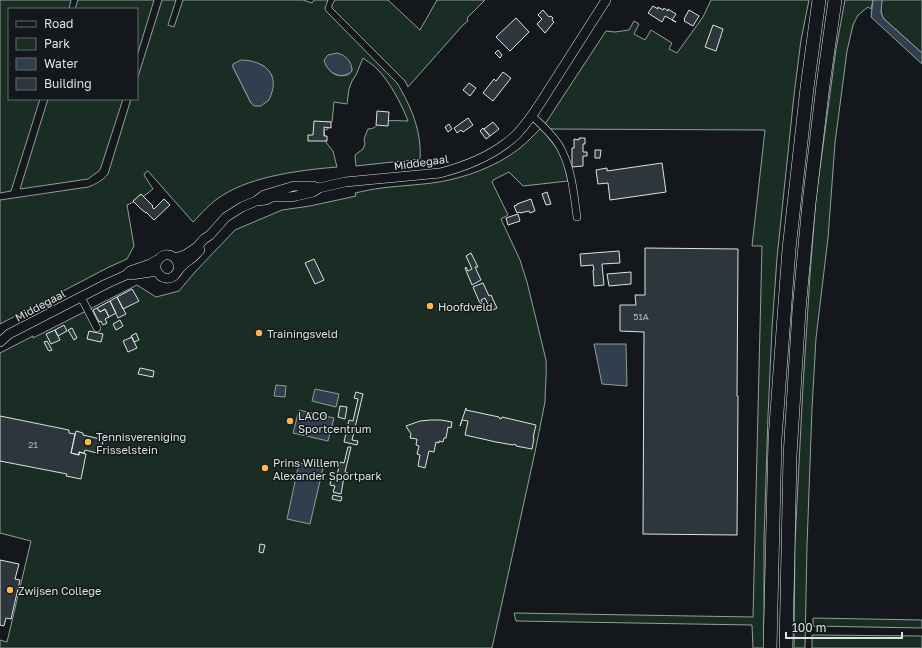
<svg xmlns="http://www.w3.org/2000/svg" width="922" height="648" font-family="'Golos Text',sans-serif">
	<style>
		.green { fill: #1a2d24; stroke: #939e99; fill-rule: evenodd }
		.water { fill: #2f3f4d; stroke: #939e99 }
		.building { fill: #2c363c; stroke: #d8e6dc }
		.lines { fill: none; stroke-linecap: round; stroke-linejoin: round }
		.minor-casing { stroke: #d8e6dc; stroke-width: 8 }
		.tertiary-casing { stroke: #d8e6dc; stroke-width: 10 }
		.motorway-casing { stroke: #d8e6dc; stroke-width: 14 }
		.minor { stroke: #14181c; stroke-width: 7 }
		.tertiary { stroke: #14181c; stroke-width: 9 }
		.motorway { stroke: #14181c; stroke-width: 13 }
		.poi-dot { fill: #ffb74d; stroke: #14181c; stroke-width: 1.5 }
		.labels { text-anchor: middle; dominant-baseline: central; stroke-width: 3; stroke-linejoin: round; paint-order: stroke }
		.number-label { font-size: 9px; fill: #adbab4 }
		.street-label { font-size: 11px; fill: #d8e6dc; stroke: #14181c }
		.poi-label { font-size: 11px; fill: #d8e6dc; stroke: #14181c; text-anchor: start }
	</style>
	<rect width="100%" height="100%" fill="#14181c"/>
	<!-- green -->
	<path class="green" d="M0,0H71L69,9H9V99H40L11,191L0,193Z
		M78,0H154L137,56V9H75Z
		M162,0H176L168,25L174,27L183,0H303L312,3L314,0H328L325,8L326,11L397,83C411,106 422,132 420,159L356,166L355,155L363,149L365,144L364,139L368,129C377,129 377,122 385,121C392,120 401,121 408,121C402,105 390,82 378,70C374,65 368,62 363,58L356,75L352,81L349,89L347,104L334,102L332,122H327L328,129L324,130L325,141L333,151L337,167C301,170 253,176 223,195C211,202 202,213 193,222L148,171L146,172L144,175L153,189L140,199L127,205L134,246L127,259L109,267L0,324V200L88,187C96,184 102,181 108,174L131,99H137V80ZM325,64L352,68C352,77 340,77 334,74C330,72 328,67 325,64ZM233,65H262L268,70L272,76L254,106L251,103L233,67Z
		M335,0H388L420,30L437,0H485L467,18L468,21L463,25L408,87L405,81L332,8V5Z
		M711,0H809L801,40L794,95L777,258L772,328L768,416L764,540V648H753L752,625L516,621L514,613L753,617L762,246H752L765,130L550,129L545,124L606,31L615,32L629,30L634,21L639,24L634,34L645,40L651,30L672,43L669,49L677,53L703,17Z
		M845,0H873L871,9L868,7L858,15L853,25L847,51L835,143L828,238L816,338L812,409L807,546L805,648H794L795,542L803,386L810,275L816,198L836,49Z
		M882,0H922V53L884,19C880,13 881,7 882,0Z
		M48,99H123L101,167L99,171L88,179L20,189Z
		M541,128L559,151L563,160L568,181L523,186L509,172L493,180L492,182L508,215L501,219L520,260L527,282L546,360C547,374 545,388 545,402L535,452L492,648H0V640L7,642L31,541L0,533V353L33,336V338L137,285L156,297L179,291L195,272L235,230L282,210L310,206L356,196L355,193C364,191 373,189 382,188C404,185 427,185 449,180C476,174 505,162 526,143C531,138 536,133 541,128Z
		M813,618L922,620V628L813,626Z
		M812,635L922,636V648H812Z"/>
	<!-- water -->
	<path class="water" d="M873,0H882L881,13L884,19L922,53V64L871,17Z
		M337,53C346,55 352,62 352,71C342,81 327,73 324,60L328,55Z
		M241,60C257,60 276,68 273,88C272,92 271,96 269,100C267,102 263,104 261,106H254L251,103L233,67V64Z
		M594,344H626L627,386L602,384Z
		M276,385L286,386L285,397L274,396Z
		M315,389L339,394L336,407L312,401Z
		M299,410L334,418L328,441L293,433Z
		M299,463L323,468L310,524L287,519Z"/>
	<!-- building -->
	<path class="building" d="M653,6L658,9V7L663,10L664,8L668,11V9L676,14L672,20L676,22L665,16L662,22L648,13Z
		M543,10L549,17L551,16L553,18L552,20L554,22L545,33L537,24L542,19L538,15Z
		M689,10L699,16L693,26L684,21L685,20L684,19Z
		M516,18L529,32L510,51L496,37Z
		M713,25L723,29L716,51L705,47Z
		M498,50L502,55L500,58L495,53Z
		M503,72L511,78L493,101L483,93L494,79L496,81Z
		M469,83L476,88L470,96L463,90Z
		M377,111L389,112L388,126L376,125Z
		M468,118L473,125L463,132L461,130L457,133L454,128Z
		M314,121L331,122V128L324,127V136H327V141H308V135H313Z
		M493,122L499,129L490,136L484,129Z
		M449,124L452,129L448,132L445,127Z
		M483,128L490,136L486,139L480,131Z
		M579,138H585V144H583V152H587V156H583V166L572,167V148H574V139L579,140Z
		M595,150H601L600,158H595Z
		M662,163L666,192L610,200L608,183L598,184L596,170L607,168V171Z
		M547,192L551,204L546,205L542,194Z
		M141,194L153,206L152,207L154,209L164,199L170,205L154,220L146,212V213L141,209L133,201Z
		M531,199L535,211L530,213L529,211L520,213V212L517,213L514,206L517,205V204Z
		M518,214L520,221L508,225L506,218Z
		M645,248L738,249L737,396H738L737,535L643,534L644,332L620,331V305H636L635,295H645Z
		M619,251L620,263L602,264L604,285L594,286L593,270H594L593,265L581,266L580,254Z
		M471,253L478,267H475L481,280L472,285L465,268L466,267L468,271L472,269L466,256Z
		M314,259L324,280L315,284L305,263Z
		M631,272V284L609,286L607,274Z
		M483,283L489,296L491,295L497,308L491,311L485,298L481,300L483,303L481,304L479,301L473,287Z
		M132,289L139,301L123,309L117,297Z
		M117,297L126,314L118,318L110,301Z
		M110,301L116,313L109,317L105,309L100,312L97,308Z
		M97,308L100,312L105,309L109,317L105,319L107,323L103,325L101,321L99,322L93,310Z
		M120,320L123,326L116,330L113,324Z
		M64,325L67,331L58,336L55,330Z
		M72,328L77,338L74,340L68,330Z
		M55,330L60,340L51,344L46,334Z
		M89,331L103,334L101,342L87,339Z
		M136,333L139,340L134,342L131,336Z
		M132,337L137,348L128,352L123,341Z
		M47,341L52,350L50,351L48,350L44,342Z
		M140,368L154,371L153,377L138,374Z
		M356,392L363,394L352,440L358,441L357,445L344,442L349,420L353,421L358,399L354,398Z
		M340,406L347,407L345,419L338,417Z
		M466,408V410L499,417V418L501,419L502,417L536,425L533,438H534L532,449L516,446V445L514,444L513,445L496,442L465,435L468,421L462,420L460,426Z
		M0,416L69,430V433L75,434L71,453L79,455V452L86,454L81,479L66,476L67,474L0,461Z
		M431,420H441L452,422L451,428L448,427L446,438H444L443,442L439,441V443L436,442L434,452L429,451L425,468L418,466L420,455L417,454L419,446L416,445L417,439L410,438L411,434L406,426L420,421Z
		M76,431L83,433V435L100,439V436L104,437L101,450L98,449L97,453L85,450L84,453L79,452V455L71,453Z
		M348,447H351L345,472L348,473L347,478L344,477L341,494L333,492L335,486L330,485L331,479L336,480L340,462L344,463Z
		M333,495L342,497L341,501L332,499Z
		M260,544L265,545L263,553L259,552Z
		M0,560L19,564L15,579L20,580L11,619L6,618L4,626L0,625Z"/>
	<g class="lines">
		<defs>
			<path id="minor" d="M532,116C542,125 557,139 562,151C572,171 574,195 577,217
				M81,297L97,328"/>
			<path id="tertiary" d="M256,201L266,200L272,197H290L296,196L313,192L319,188L345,182L440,173C463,167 485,159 505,144C509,141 513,138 517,134C526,124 534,113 541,102L606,0
				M175,258L185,255L197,247L204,239L210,235L226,217L242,207L256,201L264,195L294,186H313L319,188
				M178,270C180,258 167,249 159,259C150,269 163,284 174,276C177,273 179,269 182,266C185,263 188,261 192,258C195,256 197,253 200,250
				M131,275L151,272H157
				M0,342L9,334L106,284L126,275L130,271L150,264L157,260"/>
			<path id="motorway" d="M770,648L772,564L775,439L789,249L807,88L819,0
				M786,648L790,456L799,310L809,203L823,85L835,0"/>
		</defs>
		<!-- minor casing -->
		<use href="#minor" class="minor-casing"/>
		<!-- tertiary casing -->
		<use href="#tertiary" class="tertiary-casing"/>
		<!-- motorway casing -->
		<use href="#motorway" class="motorway-casing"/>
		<!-- minor -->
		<use href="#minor" class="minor"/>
		<!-- tertiary -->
		<use href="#tertiary" class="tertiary"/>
		<!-- motorway -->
		<use href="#motorway" class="motorway"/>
	</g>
	<!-- markers -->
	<g class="poi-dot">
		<circle cx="430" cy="306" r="4"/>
		<circle cx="259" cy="333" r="4"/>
		<circle cx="290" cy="421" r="4"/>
		<circle cx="88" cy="442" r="4"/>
		<circle cx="265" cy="468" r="4"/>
		<circle cx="10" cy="590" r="4"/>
	</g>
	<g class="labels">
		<!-- number labels -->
		<g class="number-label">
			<text x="641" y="316">51A</text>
			<text x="33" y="444">21</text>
		</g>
		<!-- street labels -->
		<g class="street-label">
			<text transform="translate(421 162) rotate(-8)">Middegaal</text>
			<text transform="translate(40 305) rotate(-28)">Middegaal</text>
		</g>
		<!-- poi labels -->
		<g class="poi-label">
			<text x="438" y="306">Hoofdveld</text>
			<text x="267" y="333">Trainingsveld</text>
			<text x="298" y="415">LACO<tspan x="298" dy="13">Sportcentrum</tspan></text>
			<text x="96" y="436">Tennisvereniging<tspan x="96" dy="13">Frisselstein</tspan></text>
			<text x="273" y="462">Prins Willem<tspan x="273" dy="13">Alexander Sportpark</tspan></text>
			<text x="18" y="590">Zwijsen College</text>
		</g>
	</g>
	<!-- legend -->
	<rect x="8" y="8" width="130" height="92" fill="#14181c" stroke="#626a69"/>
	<rect x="16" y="21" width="20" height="6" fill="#14181c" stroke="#626a69"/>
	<text x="44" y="28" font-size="12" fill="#d8e6dc">Road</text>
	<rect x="16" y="38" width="20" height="12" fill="#1a2d24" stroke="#626a69"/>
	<text x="44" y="48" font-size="12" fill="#d8e6dc">Park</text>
	<rect x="16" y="58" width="20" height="12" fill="#2f3f4d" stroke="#626a69"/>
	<text x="44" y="68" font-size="12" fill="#d8e6dc">Water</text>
	<rect x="16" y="78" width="20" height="12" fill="#2c363c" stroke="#626a69"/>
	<text x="44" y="88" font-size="12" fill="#d8e6dc">Building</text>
	<!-- scale -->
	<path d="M786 632v6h116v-6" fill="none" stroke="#d8e6dc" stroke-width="2"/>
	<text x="792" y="632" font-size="12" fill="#d8e6dc" stroke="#14181c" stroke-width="3" paint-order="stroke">100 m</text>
</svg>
